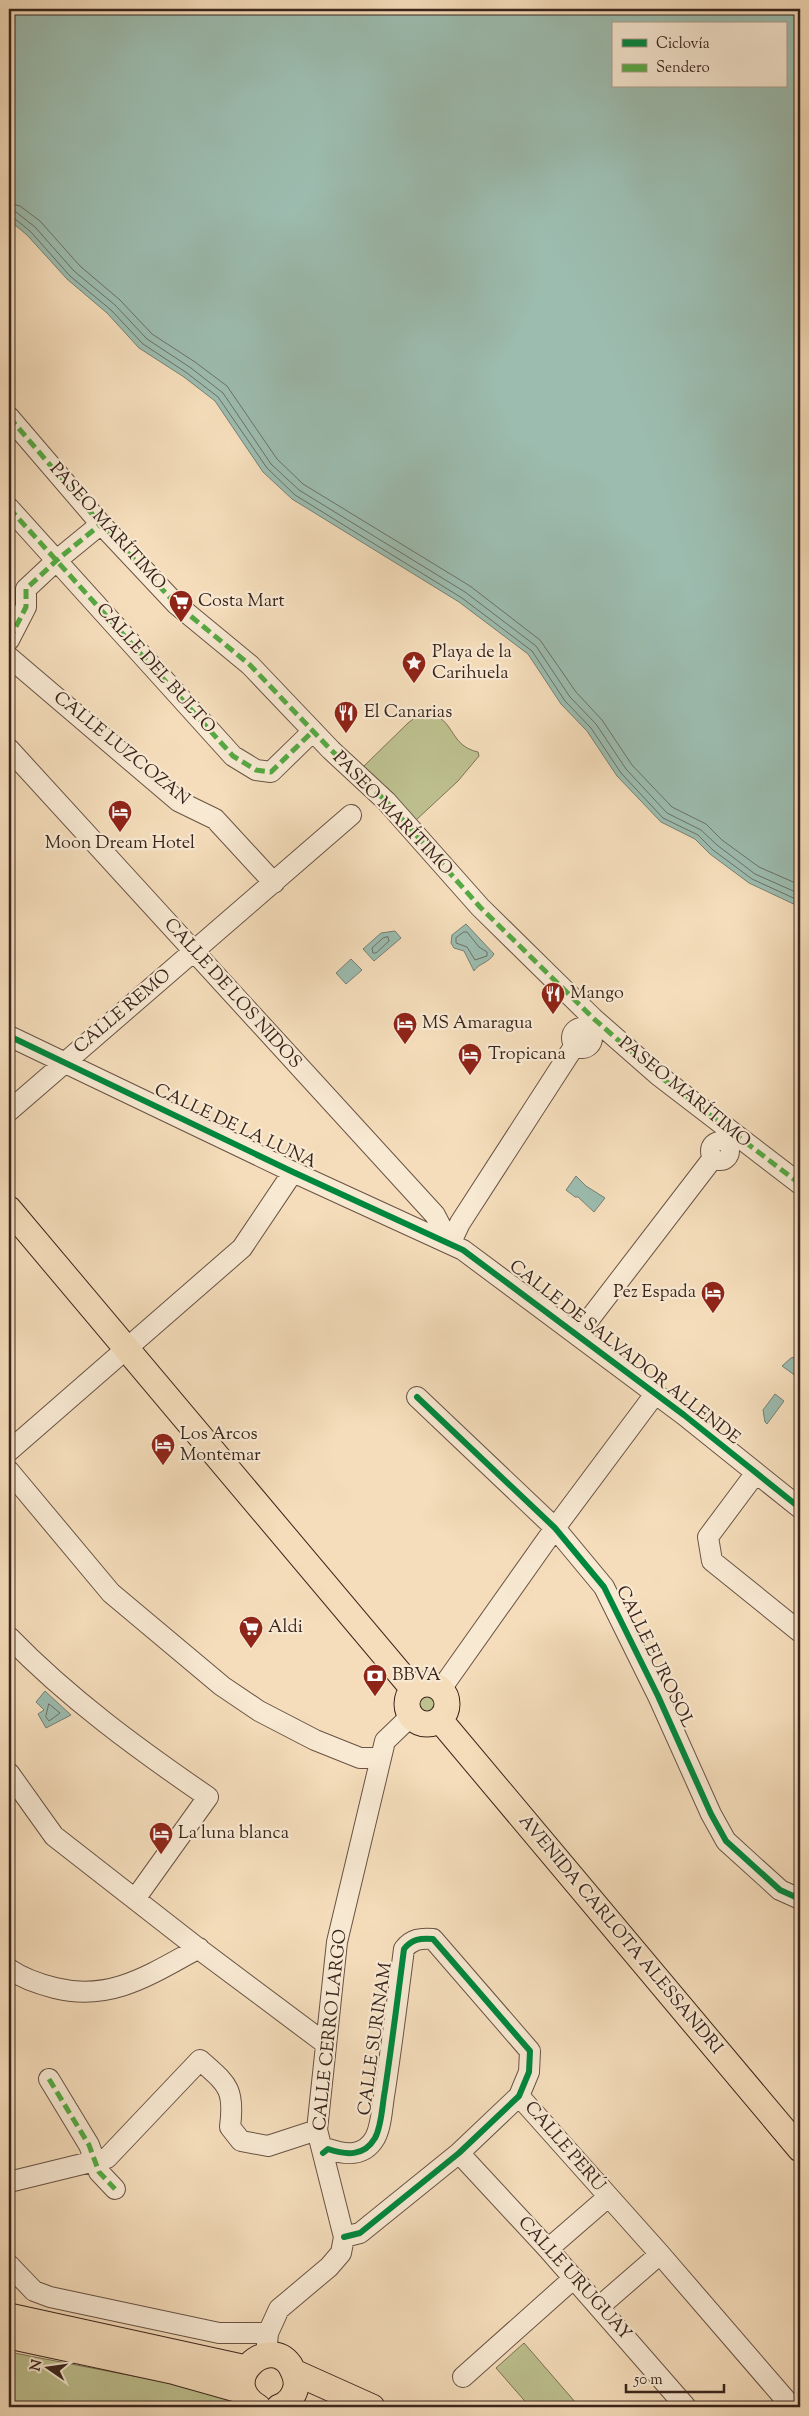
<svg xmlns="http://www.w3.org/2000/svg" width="809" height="2416" font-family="'Sorts Mill Goudy',serif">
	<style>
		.green { fill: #bdc08f; stroke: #7c7256 }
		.water { fill: #9cbcaf; stroke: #758074; fill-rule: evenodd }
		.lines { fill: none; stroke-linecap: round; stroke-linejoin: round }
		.shore { stroke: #6b7066; stroke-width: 1 }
		.minor-casing { stroke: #695344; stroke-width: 22 }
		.major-casing { stroke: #3a251c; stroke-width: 27 }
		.minor { stroke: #f8e9d3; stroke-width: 20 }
		.major { stroke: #f5ddbb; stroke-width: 25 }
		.quiet { stroke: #55aa43; stroke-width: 5; stroke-dasharray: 10 5; stroke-linecap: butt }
		.cycleway-casing { stroke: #f8e9d3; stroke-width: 9 }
		.cycleway { stroke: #00873e; stroke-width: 6 }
		.labels { text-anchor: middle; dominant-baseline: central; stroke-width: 4.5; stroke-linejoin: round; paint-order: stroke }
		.street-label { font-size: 18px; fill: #3a251c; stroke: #f8e9d3 }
		.poi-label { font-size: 18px; fill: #3a251c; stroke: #f8e9d3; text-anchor: start }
	</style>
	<rect width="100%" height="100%" fill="#f5ddbb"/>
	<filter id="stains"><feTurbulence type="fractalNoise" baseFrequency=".004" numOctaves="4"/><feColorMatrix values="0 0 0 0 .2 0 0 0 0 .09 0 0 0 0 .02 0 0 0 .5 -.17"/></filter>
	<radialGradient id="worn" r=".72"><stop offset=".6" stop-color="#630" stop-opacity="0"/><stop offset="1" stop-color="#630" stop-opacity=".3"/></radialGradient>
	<!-- green -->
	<path class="green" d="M421,713C457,714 446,745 478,752L479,756L458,781L415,821L362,768L408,723Z
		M416 1703a11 11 0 1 1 22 0a11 11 0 1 1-22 0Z
		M524,2343L576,2403L571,2407H530L496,2368Z
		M9,2352L180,2385L219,2395L238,2407H9Z"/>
	<!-- water -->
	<path class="water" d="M9,9H800V907L749,883L710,854L695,839L661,822L617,776L587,731L561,704L528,654L459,602L292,499L263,472L215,401L184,377L139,348L107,313L67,279L27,235L9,220ZM613,24H785V86H613Z
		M466,924L494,954C489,963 479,963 474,971L464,951L454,948L451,943L452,935Z
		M395,931L401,938L374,961L363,949L381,933Z
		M351,959L362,970L346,984L336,973Z
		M576,1176L586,1186L605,1198L594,1212L578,1197H575L566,1190Z
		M800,1356V1379L782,1366L791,1358Z
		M775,1394L784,1401L767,1424L765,1422L763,1410Z
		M45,1691L71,1715L46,1728L38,1714L44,1710L36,1702Z"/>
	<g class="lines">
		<!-- shore -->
		<path class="shore" d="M9,203L20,206L40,221L80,266L120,300L152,334L195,362L227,386L277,459L303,484L470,586L540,640L576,692L602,720L632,765L672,807L706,824L722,840L759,867L800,885
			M9,210L16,212L35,227L74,271L115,305L147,339L191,368L223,393L271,464L299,490L465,592L536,646L570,697L596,724L626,769L667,813L701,830L717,845L755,874L800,894
			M9,217L14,218L31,232L70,276L111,310L143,344L187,373L218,397L267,468L295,495L462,598L532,651L565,701L591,728L621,773L663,818L698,835L713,850L752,879L800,901
			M464,932H467L479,947L487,952V956L475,960L467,947L456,943V938Z
			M388,937L389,941L376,953H373L372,948L383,938Z
			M49,1704L60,1713L49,1721L46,1717Z"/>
		<defs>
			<path id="minor" d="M9,417L99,522L176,604L250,665L331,750L386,801L480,907L593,1018L658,1075L800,1184
				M9,508L233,756L256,770L271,772L313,731
				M9,640L26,607V589L57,560L101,524
				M9,657L178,801L215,819L274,883
				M9,749L435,1215L450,1244
				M572 1038a10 10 0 1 1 20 0a10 10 0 1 1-20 0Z
				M9,1036L293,1172L463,1250L684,1415L800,1508
				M9,1111L351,815
				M711 1151a9 9 0 1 1 18 0a9 9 0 1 1-18 0Z
				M450,1244L460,1223L575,1045
				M578,1334L713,1158
				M417,1397L555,1528L604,1587L658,1696L711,1814L726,1841L780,1890L800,1899
				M9,1451L242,1248L293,1172
				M9,1471L111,1593L222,1686L259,1711L315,1740L360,1758H381
				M755,1474L708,1537L712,1561L800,1632
				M9,1637C68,1698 138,1749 208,1797L135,1899
				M441,1689L555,1528L655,1394
				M9,1773L54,1836L195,1946L326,2044
				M9,1969C22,1978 39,1984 55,1988C111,2002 151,1974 199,1948
				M49,2079L89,2145L99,2172L115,2189
				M519,2096L660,2254L792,2407
				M323,2153L328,2149C346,2155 364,2157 375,2138C382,2125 382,2105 385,2090C392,2043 398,1996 404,1949C412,1939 420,1938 433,1939L530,2051L529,2072L519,2096L459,2153L360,2233L344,2237
				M459,2153L548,2249L686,2407
				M9,2182L107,2158L200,2060C227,2084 235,2088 230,2127L241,2141L268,2146L317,2130
				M548,2249L608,2197
				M9,2265L34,2291L50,2297L219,2333H268
				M599,2307L660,2254
				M266,2356L268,2333L279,2309L329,2267L341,2253L344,2237L317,2130L337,1942L385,1741L411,1716
				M463,2377L574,2278"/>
			<path id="major" d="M9,1209L413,1689
				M407 1704a20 20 0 1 1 40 0a20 20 0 1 1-40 0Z
				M440,1720L800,2149
				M9,2316L246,2368
				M9,2336L172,2371L243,2391
				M294,2372L372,2407
				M258,2407C216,2381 268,2334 290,2365C294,2372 297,2380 296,2387C294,2396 288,2404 279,2407"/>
		</defs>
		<!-- minor casing -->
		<use href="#minor" class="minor-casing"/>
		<!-- major casing -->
		<use href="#major" class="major-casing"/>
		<!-- minor -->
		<use href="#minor" class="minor"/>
		<!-- major -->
		<use href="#major" class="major"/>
		<!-- quiet -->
		<path class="quiet" d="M9,417L99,522L176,604L250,665L331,750L386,801L480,907L593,1018L658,1075L800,1184
			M9,508L233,756L256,770L271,772L313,731
			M9,640L26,607V589L57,560L101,524
			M49,2079L89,2145L99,2172L115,2189"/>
		<defs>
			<path id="cycleway" d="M9,1036L293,1172L463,1250L684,1415L800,1508
				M417,1397L555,1528L604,1587L658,1696L711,1814L726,1841L780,1890L800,1899
				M323,2153L328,2149C346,2155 364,2157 375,2138C382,2125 382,2105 385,2090C392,2043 398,1996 404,1949C412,1939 420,1938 433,1939L530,2051L529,2072L519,2096L459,2153L360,2233L344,2237"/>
		</defs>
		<!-- cycleway casing -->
		<use href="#cycleway" class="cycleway-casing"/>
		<!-- cycleway -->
		<use href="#cycleway" class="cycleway"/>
	</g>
	<!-- icons -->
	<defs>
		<symbol id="supermarket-pin" viewBox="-11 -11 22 30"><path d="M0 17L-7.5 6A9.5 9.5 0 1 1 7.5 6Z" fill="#8f2418" stroke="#f8e9d3"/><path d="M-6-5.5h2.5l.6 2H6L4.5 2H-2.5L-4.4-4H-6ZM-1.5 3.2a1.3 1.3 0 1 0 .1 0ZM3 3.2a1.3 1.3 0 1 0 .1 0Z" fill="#fff"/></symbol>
		<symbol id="sight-pin" viewBox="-11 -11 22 30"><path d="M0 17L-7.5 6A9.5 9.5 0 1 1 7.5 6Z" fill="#8f2418" stroke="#f8e9d3"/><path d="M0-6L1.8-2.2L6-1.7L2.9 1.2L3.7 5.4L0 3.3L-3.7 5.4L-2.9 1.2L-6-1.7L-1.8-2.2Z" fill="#fff"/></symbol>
		<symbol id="restaurant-pin" viewBox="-11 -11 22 30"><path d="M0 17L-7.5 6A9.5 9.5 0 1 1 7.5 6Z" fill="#8f2418" stroke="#f8e9d3"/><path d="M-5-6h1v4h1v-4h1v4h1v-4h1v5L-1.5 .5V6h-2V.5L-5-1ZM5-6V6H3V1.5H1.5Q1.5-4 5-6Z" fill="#fff"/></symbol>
		<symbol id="hotel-pin" viewBox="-11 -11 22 30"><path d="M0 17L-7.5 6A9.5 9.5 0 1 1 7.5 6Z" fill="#8f2418" stroke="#f8e9d3"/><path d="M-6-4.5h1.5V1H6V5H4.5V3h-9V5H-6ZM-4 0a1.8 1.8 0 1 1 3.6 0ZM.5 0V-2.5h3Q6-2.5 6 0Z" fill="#fff"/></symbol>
		<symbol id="bank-pin" viewBox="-11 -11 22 30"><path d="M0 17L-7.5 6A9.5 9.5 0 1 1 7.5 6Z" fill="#8f2418" stroke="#f8e9d3"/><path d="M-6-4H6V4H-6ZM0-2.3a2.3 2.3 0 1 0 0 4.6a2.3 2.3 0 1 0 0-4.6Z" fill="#fff"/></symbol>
	</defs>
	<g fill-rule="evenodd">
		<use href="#supermarket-pin" x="167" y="588" width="28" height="38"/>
		<use href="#sight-pin" x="400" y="649" width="28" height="38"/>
		<use href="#restaurant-pin" x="332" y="699" width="28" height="38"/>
		<use href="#hotel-pin" x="106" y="798" width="28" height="38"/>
		<use href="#restaurant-pin" x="539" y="980" width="28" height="38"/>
		<use href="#hotel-pin" x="391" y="1010" width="28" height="38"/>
		<use href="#hotel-pin" x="456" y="1041" width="28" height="38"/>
		<use href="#hotel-pin" x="699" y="1279" width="28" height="38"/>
		<use href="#hotel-pin" x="149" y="1431" width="28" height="38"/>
		<use href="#supermarket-pin" x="237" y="1614" width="28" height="38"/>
		<use href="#bank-pin" x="361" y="1662" width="28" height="38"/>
		<use href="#hotel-pin" x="147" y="1820" width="28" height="38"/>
	</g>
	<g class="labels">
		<!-- street labels -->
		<g class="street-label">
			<text transform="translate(107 527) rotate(48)">PASEO MARÍTIMO</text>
			<text transform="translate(155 669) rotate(48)">CALLE DEL BULTO</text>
			<text transform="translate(121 749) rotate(39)">CALLE LUZCOZAN</text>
			<text transform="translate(392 814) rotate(46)">PASEO MARÍTIMO</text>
			<text transform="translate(232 994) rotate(48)">CALLE DE LOS NIDOS</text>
			<text transform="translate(123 1012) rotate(-40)">CALLE REMO</text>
			<text transform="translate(684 1093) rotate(39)">PASEO MARÍTIMO</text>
			<text transform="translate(235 1127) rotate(25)">CALLE DE LA LUNA</text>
			<text transform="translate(624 1353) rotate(38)">CALLE DE SALVADOR ALLENDE</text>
			<text transform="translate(654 1657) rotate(64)">CALLE EUROSOL</text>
			<text transform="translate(620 1935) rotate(50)">AVENIDA CARLOTA ALESSANDRI</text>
			<text transform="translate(331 2030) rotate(-84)">CALLE CERRO LARGO</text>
			<text transform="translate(376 2039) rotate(-82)">CALLE SURINAM</text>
			<text transform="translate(564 2147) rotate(49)">CALLE PERÚ</text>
			<text transform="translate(574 2279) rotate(48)">CALLE URUGUAY</text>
		</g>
		<!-- poi labels -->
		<g class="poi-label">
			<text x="198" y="602">Costa Mart</text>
			<text x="432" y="653">Playa de la<tspan x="432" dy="21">Carihuela</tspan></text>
			<text x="364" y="713">El Canarias</text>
			<text x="120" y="844" text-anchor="middle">Moon Dream Hotel</text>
			<text x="570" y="994">Mango</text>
			<text x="422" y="1024">MS Amaragua</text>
			<text x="488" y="1055">Tropicana</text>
			<text x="696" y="1293" text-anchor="end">Pez Espada</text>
			<text x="180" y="1435">Los Arcos<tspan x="180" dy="21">Montemar</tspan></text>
			<text x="268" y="1628">Aldi</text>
			<text x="392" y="1676">BBVA</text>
			<text x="178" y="1834">La luna blanca</text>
		</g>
	</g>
	<!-- margin -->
	<rect width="809" height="2416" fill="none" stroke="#f5ddbb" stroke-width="30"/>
	<rect x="10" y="10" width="789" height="2396" fill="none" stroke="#3a251c" stroke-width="2.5"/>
	<rect x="15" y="15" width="779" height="2386" fill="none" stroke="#3a251c"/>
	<!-- legend -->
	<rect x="612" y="22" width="175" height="65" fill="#f8e9d3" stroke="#ac9b8a"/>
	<rect x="622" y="39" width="25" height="8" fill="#00873e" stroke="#ac9b8a"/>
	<text x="656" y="48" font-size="15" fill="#3a251c">Ciclovía</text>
	<rect x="622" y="64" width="25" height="8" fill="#55aa43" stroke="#ac9b8a"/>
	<text x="656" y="72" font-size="15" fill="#3a251c">Sendero</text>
	<!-- north arrow -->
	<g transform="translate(48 2368) rotate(283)" stroke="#f8e9d3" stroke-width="4" paint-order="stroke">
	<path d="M0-4L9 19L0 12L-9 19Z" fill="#3a251c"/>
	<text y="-8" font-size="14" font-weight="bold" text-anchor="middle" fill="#3a251c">N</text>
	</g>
	<!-- scale -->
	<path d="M626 2384v8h98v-8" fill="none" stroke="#3a251c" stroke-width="2.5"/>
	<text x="634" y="2384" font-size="15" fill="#3a251c" stroke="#f8e9d3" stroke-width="4" paint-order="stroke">50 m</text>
	<rect width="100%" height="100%" filter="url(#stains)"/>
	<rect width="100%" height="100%" fill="url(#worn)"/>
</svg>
